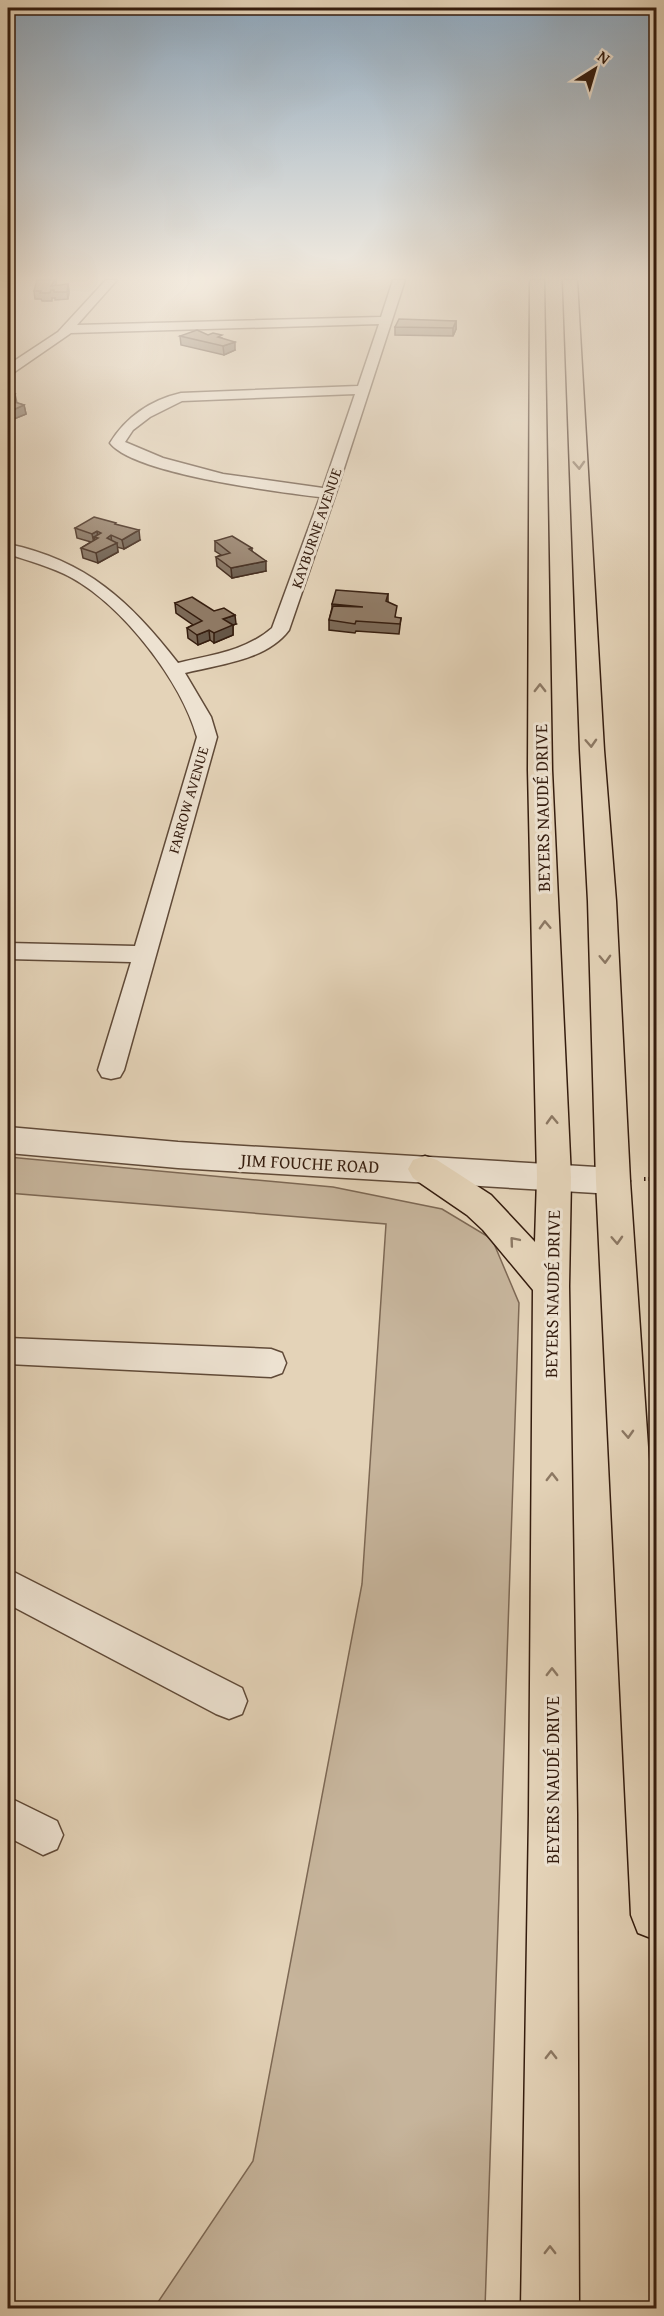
<svg xmlns="http://www.w3.org/2000/svg" width="664" height="2316" font-family="'Gentium Book Plus',serif">
	<style>
		.green { fill: #c6b49b; stroke: #7d6854; stroke-width: 1.5 }
		.lines { fill: none; stroke-linecap: round; stroke-linejoin: round }
		.minor-casing { stroke: #604a38; stroke-width: 3 }
		.tertiary-casing { stroke: #604a38; stroke-width: 3 }
		.primary-casing { stroke: #341c0e; stroke-width: 3 }
		.path { stroke: #341c0e; stroke-width: 4; stroke-dasharray: 1.5 3; stroke-linecap: butt }
		.minor { fill: #ede2d1; fill-rule: evenodd }
		.tertiary { fill: #ede2d1; fill-rule: evenodd }
		.primary { fill: #e4d3b8; fill-rule: evenodd }
		.wall { fill: #7c6a58; stroke: #341c0e; stroke-width: 1.5 }
		.shaded-wall { fill: #655647; stroke: #341c0e; stroke-width: 1.5 }
		.building { fill: #907b66; stroke: #341c0e; stroke-width: 1.5 }
		.oneway { stroke: #8c7863 }
		.labels { text-anchor: middle; dominant-baseline: central; stroke-width: 6; stroke-linejoin: round; paint-order: stroke }
		.far-street-label { font-size: 15px; fill: #341c0e; stroke: #ede2d1 }
		.street-label { font-size: 18px; fill: #341c0e; stroke: #ede2d1 }
	</style>
	<rect width="100%" height="100%" fill="#e4d3b8"/>
	<filter id="stains"><feTurbulence type="fractalNoise" baseFrequency=".00333" numOctaves="4"/><feColorMatrix values="0 0 0 0 .2 0 0 0 0 .09 0 0 0 0 .02 0 0 0 .5 -.17"/></filter>
	<radialGradient id="worn" r=".72"><stop offset=".6" stop-color="#630" stop-opacity="0"/><stop offset="1" stop-color="#630" stop-opacity=".3"/></radialGradient>
	<!-- green -->
	<path class="green" d="M8,1157L333,1187L442,1209L492,1239L519,1303L485,2308H154L253,2161L362,1584L386,1224L8,1193Z"/>
	<g class="lines">
		<defs>
			<path id="minor" d="M106,280H117L77,325L381,317L393,280H405L336,493L289,630C267,660 218,665 185,673L211,717L217,737L124,1070L120,1077L111,1079L102,1077L98,1070L131,962L8,959V943L135,946L197,737C181,681 124,607 72,578C52,567 29,561 8,554V544C86,560 131,602 178,663C211,655 246,651 272,628L320,497C279,492 134,474 110,443C126,417 151,400 181,393L358,386L379,324L71,333L13,373L8,374V365L58,332ZM355,394L323,488L223,474L163,458L125,442L133,430L150,417L182,401Z
				M650,280H656V284L652,283Z
				M8,1338L271,1349L282,1353L286,1363L282,1373L271,1377L8,1364Z
				M8,1569L242,1688L247,1701L242,1714L229,1719L216,1714L8,1604Z
				M8,1797L57,1821L63,1835L57,1849L43,1855L8,1837Z"/>
			<path id="tertiary" d="M8,1127L178,1142L613,1168L625,1172L630,1181L625,1190L613,1194L178,1168L8,1153Z"/>
			<path id="primary" d="M530,280H544L552,770L571,1178L569,1286L577,1814L579,2308H521L529,1814L533,1290L483,1230L467,1215L413,1178L408,1169L413,1160L425,1156L437,1160L491,1195L535,1242L537,1178L528,770Z
				M563,280H577L604,750L616,901L630,1181L656,1565V1940L638,1933L631,1915L596,1181L588,901L580,750Z"/>
		</defs>
		<!-- minor casing -->
		<use href="#minor" class="minor-casing"/>
		<!-- tertiary casing -->
		<use href="#tertiary" class="tertiary-casing"/>
		<!-- primary casing -->
		<use href="#primary" class="primary-casing"/>
		<!-- path -->
		<path class="path" d="M644,1179H656"/>
		<!-- minor -->
		<use href="#minor" class="minor"/>
		<!-- tertiary -->
		<use href="#tertiary" class="tertiary"/>
		<!-- primary -->
		<use href="#primary" class="primary"/>
	</g>
	<!-- wall -->
	<path class="wall" d="M56,280V286L68,284L69,292L68,299L55,300V298H52V301H42L41,299H35L34,291Z
		M456,321V329L453,336L395,335V327Z
		M208,335L222,338L235,350L224,355L181,345L180,336Z
		M8,392L17,403L24,405L26,414L14,419L8,417Z
		M116,525L140,540L124,549L117,547L118,552L98,563L83,558L81,548L91,542L77,538L75,528Z
		M215,541L252,548V551L266,571L232,578L217,566L216,557L221,555L215,551Z
		M388,594V602L396,618H401L399,634L356,631L355,633L329,630V620L332,608V604Z
		M175,603L236,624L233,625V635L214,643L210,640L198,645L188,638L187,628L193,625L176,613Z"/>
	<!-- shaded-wall -->
	<path class="shaded-wall" d="M68,284L69,292L68,299L67,292Z
		M456,321V329L453,336V328Z
		M235,342V350L224,355L223,346Z
		M15,394L17,403L8,408V398Z
		M24,405L26,414L14,419L13,410Z
		M139,530L140,540L124,549L122,540Z
		M97,531L98,538L94,537L95,543H94L92,534Z
		M111,535L112,545L117,543L118,552L98,563L96,553L107,538Z
		M266,561V571L232,578L231,568Z
		M12,589L14,599L8,603V592Z
		M235,615L236,624L233,625V635L214,643V633L223,619Z
		M209,630L210,640L198,645L197,635Z"/>
	<!-- building -->
	<path class="building" d="M37,280H55L51,286L68,284L67,292H54V290H51L50,293H40L41,291H34Z
		M399,319L456,321L453,328L395,327Z
		M197,330L208,335L213,333L222,335L218,337L235,342L223,346L180,336Z
		M8,392L15,394L8,398Z
		M8,400L24,405L13,410L8,409Z
		M94,517L116,523L115,524L139,530L122,540L111,535L107,538L117,543L96,553L81,548L98,538L94,537L101,533L97,531L92,534L75,528Z
		M232,536L252,548L249,549L266,561L231,568L216,557L230,553L215,541Z
		M336,590L388,594L386,601L397,606L395,617L401,618L400,624L356,621L355,624L329,620L333,606L363,607L332,604Z
		M192,597L214,611L224,608L235,615L223,619L233,625L214,633L209,630L197,635L187,628L202,621L175,603Z"/>
	<!-- one-way arrows -->
	<defs><path id="oneway-chevron" d="M-2-3.5L2.5 0L-2 3.5" fill="none" stroke-width="1.6" stroke-linecap="round" stroke-linejoin="round" transform="scale(1.5)"/></defs>
	<g class="oneway">
		<use href="#oneway-chevron" transform="translate(579 465) rotate(87)"/>
		<use href="#oneway-chevron" transform="translate(540 688) rotate(-90)"/>
		<use href="#oneway-chevron" transform="translate(591 743) rotate(87)"/>
		<use href="#oneway-chevron" transform="translate(545 925) rotate(-92)"/>
		<use href="#oneway-chevron" transform="translate(605 959) rotate(88)"/>
		<use href="#oneway-chevron" transform="translate(552 1120) rotate(-92)"/>
		<use href="#oneway-chevron" transform="translate(617 1240) rotate(87)"/>
		<use href="#oneway-chevron" transform="translate(514 1241) rotate(-130)"/>
		<use href="#oneway-chevron" transform="translate(628 1434) rotate(87)"/>
		<use href="#oneway-chevron" transform="translate(552 1477) rotate(-90)"/>
		<use href="#oneway-chevron" transform="translate(552 1672) rotate(-90)"/>
		<use href="#oneway-chevron" transform="translate(551 2055) rotate(-90)"/>
		<use href="#oneway-chevron" transform="translate(550 2250) rotate(-90)"/>
	</g>
	<!-- sky -->
	<linearGradient id="sky" x2="0" y2="1"><stop stop-color="#8ea8be"/><stop offset="0.46" stop-color="#f3ebdf"/><stop offset="1" stop-color="#f3ebdf" stop-opacity="0"/></linearGradient>
	<rect width="664" height="604" fill="url(#sky)"/>
	<g class="labels">
		<!-- far-street labels -->
		<g class="far-street-label">
			<text transform="translate(316 528) rotate(-71)">KAYBURNE AVENUE</text>
			<text transform="translate(188 800) rotate(-74)">FARROW AVENUE</text>
		</g>
		<!-- street labels -->
		<g class="street-label">
			<text transform="translate(542 808) rotate(-91)">BEYERS NAUDÉ DRIVE</text>
			<text transform="translate(310 1163) rotate(3)">JIM FOUCHE ROAD</text>
			<text transform="translate(552 1294) rotate(-89)">BEYERS NAUDÉ DRIVE</text>
			<text transform="translate(552 1780) rotate(-90)">BEYERS NAUDÉ DRIVE</text>
		</g>
	</g>
	<!-- margin -->
	<rect width="664" height="2316" fill="none" stroke="#e4d3b8" stroke-width="30"/>
	<rect x="9" y="9" width="646" height="2298" fill="none" stroke="#341c0e" stroke-width="3"/>
	<rect x="15" y="15" width="634" height="2286" fill="none" stroke="#341c0e" stroke-width="1.5"/>
	<!-- north arrow -->
	<g transform="translate(595 69) rotate(37)" stroke="#ede2d1" stroke-width="4.5" paint-order="stroke">
	<path d="M0-4.5L10 22L0 15L-10 22Z" fill="#341c0e"/>
	<text y="-9" font-size="16" font-weight="bold" text-anchor="middle" fill="#341c0e">N</text>
	</g>
	<rect width="100%" height="100%" filter="url(#stains)"/>
	<rect width="100%" height="100%" fill="url(#worn)"/>
</svg>
